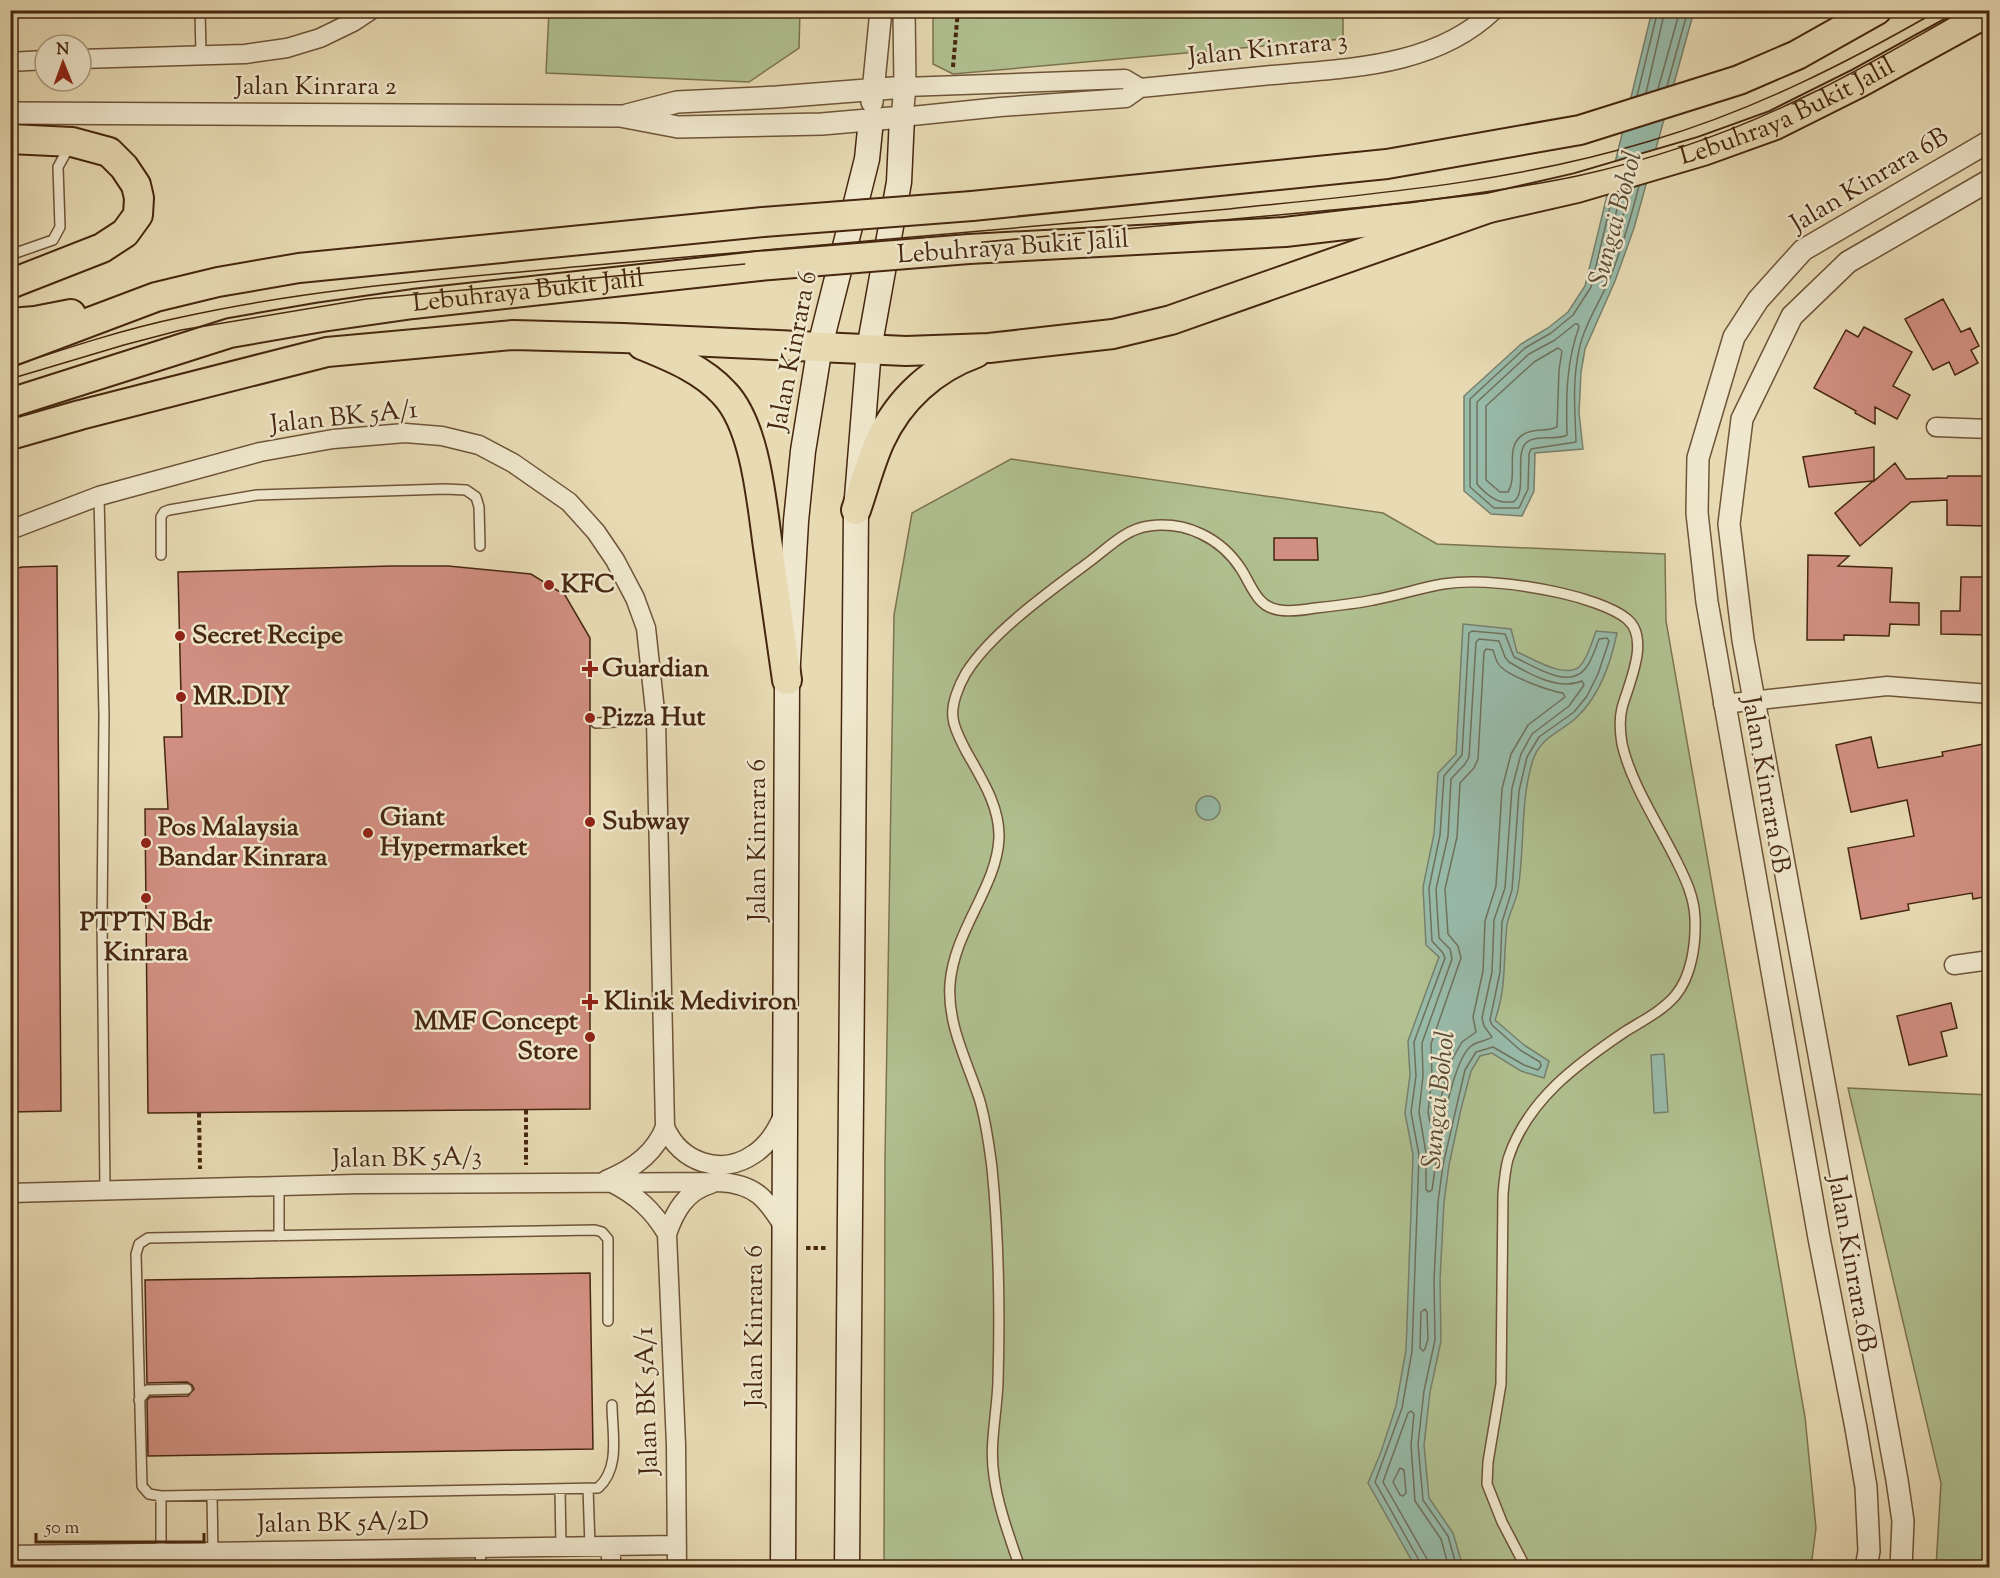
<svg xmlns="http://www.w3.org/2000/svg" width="2000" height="1578" font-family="'Sorts Mill Goudy',serif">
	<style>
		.green { fill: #b1c191; stroke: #7c7450; stroke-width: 1.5 }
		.water { fill: #98bbaa; stroke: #77806c; stroke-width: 1.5 }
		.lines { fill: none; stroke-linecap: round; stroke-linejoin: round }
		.shore { stroke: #6f715c; stroke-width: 1.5 }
		.building { fill: #d18f81; stroke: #46270f; stroke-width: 1.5 }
		.service-casing { stroke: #6e5438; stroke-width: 12 }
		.minor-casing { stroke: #6e5438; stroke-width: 21 }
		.tertiary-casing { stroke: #6e5438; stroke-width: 24 }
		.secondary-casing { stroke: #46270f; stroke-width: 27 }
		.trunk-casing { stroke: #46270f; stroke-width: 32 }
		.path { stroke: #46270f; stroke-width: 4; stroke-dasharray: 4.5 3; stroke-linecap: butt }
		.service { stroke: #f0e8ce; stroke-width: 9 }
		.minor { stroke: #f0e8ce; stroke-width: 18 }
		.tertiary { stroke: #f0e8ce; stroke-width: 21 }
		.secondary { stroke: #f0e8ce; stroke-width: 24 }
		.trunk { stroke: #e8dbb4; stroke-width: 28 }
		.tram { stroke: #46270f; stroke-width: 1.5 }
		.trunk-bridge-casing { stroke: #46270f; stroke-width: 32; stroke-linecap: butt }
		.trunk-bridge { stroke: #e8dbb4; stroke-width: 28 }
		.poi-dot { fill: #8f2418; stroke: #f0e8ce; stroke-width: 2 }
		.labels { text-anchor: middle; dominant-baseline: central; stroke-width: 5; stroke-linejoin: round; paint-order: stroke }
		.street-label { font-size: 26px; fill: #46270f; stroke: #f0e8ce }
		.poi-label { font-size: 26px; font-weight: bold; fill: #46270f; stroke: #f0e8ce; text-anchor: start }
		.water-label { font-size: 27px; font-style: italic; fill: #5a4c36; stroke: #f0e8ce }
	</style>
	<rect width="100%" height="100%" fill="#e8dbb4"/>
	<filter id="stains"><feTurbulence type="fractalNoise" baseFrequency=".00333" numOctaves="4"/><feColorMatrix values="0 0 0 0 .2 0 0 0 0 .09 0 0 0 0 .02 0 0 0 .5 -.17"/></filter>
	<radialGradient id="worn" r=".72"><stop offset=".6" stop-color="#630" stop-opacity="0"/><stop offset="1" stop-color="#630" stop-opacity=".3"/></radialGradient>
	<!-- green -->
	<path class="green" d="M549,11H800L799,48L749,82L546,73Z
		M933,11H1343V39L953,74L933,64Z
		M1011,459L1383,513L1437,544L1665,554L1666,621L1805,1417L1816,1528L1811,1567L884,1568L885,1158L894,615L912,513Z
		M1848,1088L1989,1095V1567H1936L1941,1483Z"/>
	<!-- water -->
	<path class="water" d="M1652,11H1694L1634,228L1615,281L1585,349L1581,372L1579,413L1583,449L1535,453L1534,491L1522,516L1491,514L1464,491V396L1521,344L1548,328L1568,312L1585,286Z
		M1463,624L1511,629L1517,652C1532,658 1566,680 1580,666C1588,658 1592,642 1596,631L1617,633C1611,662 1601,693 1579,715C1562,733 1540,735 1532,763C1520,804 1525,847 1518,890C1516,902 1509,913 1507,925C1503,958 1507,987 1495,1020L1524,1045L1549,1061L1544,1078L1521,1071L1492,1053L1480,1056L1471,1071L1461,1109L1449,1165L1444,1202L1440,1280L1441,1341L1430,1392L1424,1445L1429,1498L1453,1533L1463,1567L1416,1568L1368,1483L1381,1452L1396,1406L1406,1350L1413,1155L1405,1113L1410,1075L1408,1041L1439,957L1426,945L1423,887L1434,834L1438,773L1456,754Z
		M1196 808a12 12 0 1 1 24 0a12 12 0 1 1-24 0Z
		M1664,1054L1668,1112L1654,1113L1651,1055Z"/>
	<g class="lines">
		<!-- shore -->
		<path class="shore" d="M1667,86L1688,10
			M1658,89L1680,10
			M1646,93L1665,10
			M1637,96L1658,10
			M1621,191L1611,236L1613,240L1616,238L1631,189
			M1613,194L1591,287L1573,315L1551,333L1525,348L1470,399V487L1494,508H1519L1528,489L1529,454L1531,449L1576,442C1575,410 1572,383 1579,350C1584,325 1600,302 1610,278C1622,248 1631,217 1639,186
			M1575,324H1578L1579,327C1566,363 1566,397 1567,435C1556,441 1536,434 1526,443C1514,454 1528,494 1513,502C1512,502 1505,502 1504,502C1493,501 1484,492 1477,484V402L1529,354L1555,340Z
			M1558,348L1562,351L1559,370L1557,427C1548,432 1534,428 1524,434C1503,446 1519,475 1508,492H1500L1486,480V406L1534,362Z
			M1479,639L1499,641L1505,657L1509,662C1529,674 1559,691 1582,681L1584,685L1569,706L1532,734L1521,754L1512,788L1505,888L1494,920L1492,972L1482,1018L1484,1026L1492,1037C1487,1041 1477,1041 1471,1046C1450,1063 1436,1160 1432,1190L1428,1192L1426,1189V1153L1419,1112L1423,1076L1422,1043L1452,959L1450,949L1439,938L1436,889L1448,836L1451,779L1465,764L1469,757L1476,642Z
			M1486,649L1493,650C1495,656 1496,663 1501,667C1511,677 1549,691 1563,693L1565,697L1528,725L1511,754L1502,789L1496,886L1485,921L1483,971L1473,1017L1476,1032L1462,1042L1450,1063L1435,1122L1432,1124L1430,1122L1428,1112L1432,1077L1431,1044L1461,958L1458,946L1448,934L1445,889L1457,837L1460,783L1474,768L1478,759L1484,652Z
			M1425,1309L1427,1312L1428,1339L1425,1349L1423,1351L1420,1348L1421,1312Z
			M1400,1468L1404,1470L1406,1493L1403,1496L1400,1495L1393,1482Z
			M1421,1568L1420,1562L1375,1482L1402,1408L1412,1351L1419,1155L1411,1112L1416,1076L1414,1042L1445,958L1443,953L1432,941L1429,888L1440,835L1444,776L1462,755L1469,633L1472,631L1505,634L1514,657C1532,665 1568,690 1585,669C1592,661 1595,649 1599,639L1607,638L1609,641L1598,674L1587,696L1574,712L1539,737L1527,757L1519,791L1512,890L1502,922L1500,972L1490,1020L1492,1025L1520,1050L1540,1062L1541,1066L1538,1070L1524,1065L1493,1047L1476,1052L1465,1070L1443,1165L1438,1202L1434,1280L1435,1340L1424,1391L1418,1444L1423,1500L1448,1536L1457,1568
			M1428,1568L1427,1559L1383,1482L1408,1413L1411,1411L1414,1414L1411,1445L1415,1501L1441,1539L1449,1568"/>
	</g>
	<!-- building -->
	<path class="building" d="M1943,299L1961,332L1970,328L1979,346L1971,350L1978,363L1955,375L1949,362L1933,370L1905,319Z
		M1864,327L1912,352L1893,386L1910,395L1897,419L1875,407V424L1855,413L1856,411L1814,388L1846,330L1858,337Z
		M1874,447V481L1895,463L1906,479L1947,478L1948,476H1989L1987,526L1947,525V500L1911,502L1860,546L1835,513L1873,481L1809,487L1803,457Z
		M1274,538H1317L1318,560H1274Z
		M1808,555L1849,556L1838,566L1892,568L1890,602L1919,603V625L1890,624L1889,636L1844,635V640H1807Z
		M57,566L61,1111L10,1112V570L22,567Z
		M392,566H448L531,574L565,595L590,638V1109L148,1113L145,809H168L164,737H182L178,572Z
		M1961,577H1989V635L1941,634V611H1960Z
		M1871,737L1878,768L1943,756L1942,752L1989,743V844H1983L1989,881V896L1973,899L1972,893L1908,904L1909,910L1861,919L1848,848L1914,836L1907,800L1851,812L1836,745Z
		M1951,1003L1957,1028L1941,1032L1947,1056L1909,1065L1897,1016Z
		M590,1273L593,1449L148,1456L147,1400L150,1397L188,1396L194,1389L192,1385L187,1382L147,1383L145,1280Z"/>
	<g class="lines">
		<defs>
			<path id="service" d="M200,10L201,54
				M10,255L53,240L60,227L58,167L69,147
				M99,496L104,715L102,919L105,1190
				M161,555V517L164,512L169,510L257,495L445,489L466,490L476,497L479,507L480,546
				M596,723L656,720
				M279,1186V1236
				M608,1321V1239L602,1232L595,1230L148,1238L139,1244L136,1254L142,1486L149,1494L161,1496L598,1488C621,1468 612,1432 612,1405
				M139,1400L147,1390L187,1389
				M588,1488L590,1546
				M560,1489L561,1547
				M212,1495L213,1552
				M480,1547L481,1568
				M161,1553V1496
				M1020,1568C1010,1538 998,1507 994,1476C989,1445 997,1413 998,1382C1000,1311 999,1239 992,1168C989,1145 986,1120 979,1098C967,1061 947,1024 950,984C954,930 997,887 999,838C1000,806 981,778 966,751C961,741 954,729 953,718C951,704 959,685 966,673C992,632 1050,591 1089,562C1108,548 1125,529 1149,526C1186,521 1221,538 1241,569C1252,586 1257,607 1279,610C1291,612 1303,610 1315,608C1334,606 1354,604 1373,600C1397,596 1419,588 1443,584C1481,578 1524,585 1561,593C1579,597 1613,607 1627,619C1651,639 1628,685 1622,708C1619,720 1620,732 1622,744C1631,784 1659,825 1677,862C1686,880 1694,897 1695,918C1696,943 1692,976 1675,996C1662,1011 1642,1021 1626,1031C1577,1064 1527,1100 1508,1159C1505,1170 1504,1183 1503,1194L1501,1384L1488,1462L1487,1484L1502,1522L1526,1568"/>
			<path id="minor" d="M81,59L245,54L287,48L320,38L353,22L371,10
				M10,62L45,60
				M905,87L1125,79L1140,88
				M902,117L1000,107L1126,98L1140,88C1184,84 1228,79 1272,75C1349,68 1435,67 1494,10
				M1936,427L1990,429
				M10,530L99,496L260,452L333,439L405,433L442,436L479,445L513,463L569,502L596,532L615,560L635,598L646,628L656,720L665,1127C680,1162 721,1177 754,1154C768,1145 778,1128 784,1113
				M1723,704L1887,686L1990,694
				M1954,965L1990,960
				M606,1180C631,1170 655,1154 665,1127
				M612,1183C636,1195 653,1210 667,1234
				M10,1193L356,1184L719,1182C755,1184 766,1198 784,1227
				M611,1546V1568
				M10,1555L677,1545
				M677,1568L676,1445L667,1234C675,1211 686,1191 711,1184"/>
			<path id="tertiary" d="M872,102L881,10
				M10,113L620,116L678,127L822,124L902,117L905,87L904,10
				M627,115L677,102L777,97L905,87
				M1866,1568L1869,1551L1866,1487L1856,1428L1819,1238L1707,602L1697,513L1698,458L1734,337L1758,300L1803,250L1990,141
				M1901,1568L1903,1521L1897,1480L1743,640L1729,524L1742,419L1792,316L1848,262L1990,180"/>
			<path id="secondary" d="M783,1568L787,680L796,521L803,451L820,346L867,159L871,120
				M847,1568L856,510L869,349L899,182L902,117"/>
			<g id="trunk">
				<path d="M10,139L72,142L109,152L124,167L136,185L139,198L138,215L125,233L102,248L10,284"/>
				<path d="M972,206L1387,164L1580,130L1739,80L1797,55L1877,10"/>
				<path id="s1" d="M969,249L1285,232L1489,208L1577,188L1703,151L1775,125L1859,83L1990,11"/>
				<path d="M10,323L35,321L71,314"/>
				<path d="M642,345C671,357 702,369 724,393C757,427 762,508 769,554C775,596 781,638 787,680"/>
				<path d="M10,352L156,297L218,282L299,268L763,222"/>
				<path id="s2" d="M10,403L230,333L322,317L413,304L759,266"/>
				<path d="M10,435L80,415L327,352L513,335L623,338L906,351L989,348L1113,334L1171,320L1489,208"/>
				<path d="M856,510C864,487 870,463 880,441C899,399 934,368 976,353"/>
			</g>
		</defs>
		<!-- service casing -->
		<use href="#service" class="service-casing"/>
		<!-- minor casing -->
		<use href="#minor" class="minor-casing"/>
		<!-- tertiary casing -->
		<use href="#tertiary" class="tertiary-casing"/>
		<!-- secondary casing -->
		<use href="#secondary" class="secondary-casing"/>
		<!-- trunk casing -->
		<use href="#trunk" class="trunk-casing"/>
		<!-- path -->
		<path class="path" d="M953,67L958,10
			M526,1110V1165
			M199,1113L200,1169
			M806,1248H828"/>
		<!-- service -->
		<use href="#service" class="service"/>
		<!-- minor -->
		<use href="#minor" class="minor"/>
		<!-- tertiary -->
		<use href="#tertiary" class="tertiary"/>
		<!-- secondary -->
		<use href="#secondary" class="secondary"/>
		<!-- trunk -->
		<use href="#trunk" class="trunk"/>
		<!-- tram -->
		<path class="tram" d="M10,367C67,348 124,329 182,317C318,287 458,278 596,265C807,245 1018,229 1229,209C1372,194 1512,183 1650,141C1752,111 1847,63 1939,10
			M10,379L124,345L181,330L366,299L1407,203C1464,195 1521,188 1577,176C1655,159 1737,130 1808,95C1861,70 1912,39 1964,10"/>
		<defs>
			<path id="trunk-bridge" d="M763,222L972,206
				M759,266L969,249"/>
		</defs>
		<!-- trunk-bridge casing -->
		<use href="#trunk-bridge" class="trunk-bridge-casing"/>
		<!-- trunk-bridge -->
		<use href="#trunk-bridge" class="trunk-bridge"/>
	</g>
	<!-- markers -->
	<g class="poi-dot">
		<circle cx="549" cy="585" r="6"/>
		<circle cx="180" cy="636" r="6"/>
		<path d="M587 660h6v6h6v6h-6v6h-6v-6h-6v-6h6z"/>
		<circle cx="181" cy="697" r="6"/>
		<circle cx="590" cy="718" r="6"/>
		<circle cx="590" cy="822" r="6"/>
		<circle cx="368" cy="833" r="6"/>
		<circle cx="146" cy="843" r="6"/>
		<circle cx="146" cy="898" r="6"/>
		<path d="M587 993h6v6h6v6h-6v6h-6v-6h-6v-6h6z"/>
		<circle cx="590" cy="1037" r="6"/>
	</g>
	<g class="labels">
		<!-- street labels -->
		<g class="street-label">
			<text transform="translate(1268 50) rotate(-6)">Jalan Kinrara 3</text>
			<text x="316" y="87">Jalan Kinrara 2</text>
			<text stroke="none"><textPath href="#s1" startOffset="836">Lebuhraya Bukit Jalil</textPath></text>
			<text transform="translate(1870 181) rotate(-31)">Jalan Kinrara 6B</text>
			<text transform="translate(1013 248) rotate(-4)">Lebuhraya Bukit Jalil</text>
			<text stroke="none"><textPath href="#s2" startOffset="532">Lebuhraya Bukit Jalil</textPath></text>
			<text transform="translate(794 351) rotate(-79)">Jalan Kinrara 6</text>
			<text transform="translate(344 418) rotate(-6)">Jalan BK 5A/1</text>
			<text transform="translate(1765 785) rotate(80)">Jalan Kinrara 6B</text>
			<text transform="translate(758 840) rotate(-90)">Jalan Kinrara 6</text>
			<text transform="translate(407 1159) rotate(-1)">Jalan BK 5A/3</text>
			<text transform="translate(1851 1264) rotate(80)">Jalan Kinrara 6B</text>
			<text transform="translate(755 1326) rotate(-90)">Jalan Kinrara 6</text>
			<text transform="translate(648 1401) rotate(-92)">Jalan BK 5A/1</text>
			<text transform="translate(343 1524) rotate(-1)">Jalan BK 5A/2D</text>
		</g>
		<!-- poi labels -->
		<g class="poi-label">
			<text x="561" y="585">KFC</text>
			<text x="192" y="636">Secret Recipe</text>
			<text x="602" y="669">Guardian</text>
			<text x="193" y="697">MR.DIY</text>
			<text x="602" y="718">Pizza Hut</text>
			<text x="380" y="818">Giant<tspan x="380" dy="30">Hypermarket</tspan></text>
			<text x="602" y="822">Subway</text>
			<text x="158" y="828">Pos Malaysia<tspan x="158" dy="30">Bandar Kinrara</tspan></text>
			<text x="146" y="923" text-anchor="middle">PTPTN Bdr<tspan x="146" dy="30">Kinrara</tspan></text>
			<text x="604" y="1002">Klinik Mediviron</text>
			<text x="578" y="1022" text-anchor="end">MMF Concept<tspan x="578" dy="30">Store</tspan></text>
		</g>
		<!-- water labels -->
		<g class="water-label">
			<text transform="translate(1617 219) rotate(-75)">Sungai Bohol</text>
			<text transform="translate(1440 1100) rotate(-84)">Sungai Bohol</text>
		</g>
	</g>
	<!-- margin -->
	<rect width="2000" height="1578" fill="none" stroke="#e8dbb4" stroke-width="36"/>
	<rect x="12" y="12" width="1976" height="1554" fill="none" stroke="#46270f" stroke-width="3"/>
	<rect x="18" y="18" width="1964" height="1542" fill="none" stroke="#46270f" stroke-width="1.5"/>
	<!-- north arrow -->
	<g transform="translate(63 63) rotate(359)"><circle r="28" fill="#f0e8ce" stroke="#ac9b82" stroke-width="1.5"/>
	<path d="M0-4.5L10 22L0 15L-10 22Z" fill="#8f2418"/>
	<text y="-9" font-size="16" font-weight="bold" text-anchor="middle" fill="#46270f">N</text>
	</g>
	<!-- scale -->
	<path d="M36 1533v9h168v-9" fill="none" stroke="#46270f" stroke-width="3"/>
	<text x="45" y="1533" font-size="18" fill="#46270f" stroke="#f0e8ce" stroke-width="4.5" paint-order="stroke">50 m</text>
	<rect width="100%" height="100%" filter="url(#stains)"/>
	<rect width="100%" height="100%" fill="url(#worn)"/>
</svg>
